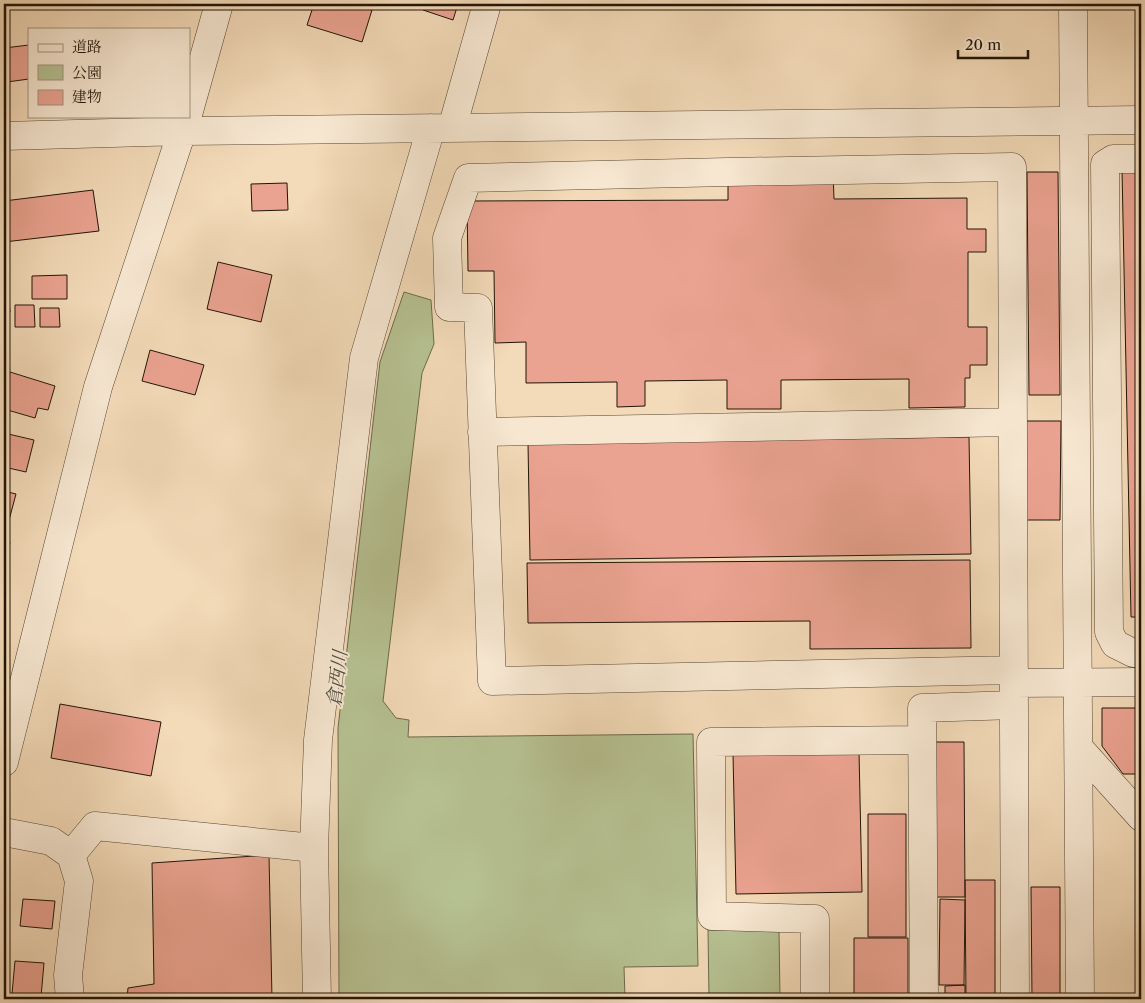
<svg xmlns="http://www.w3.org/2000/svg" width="1145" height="1003" font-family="'Libre Caslon Text','Noto Serif JP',serif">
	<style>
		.green { fill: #b6c192; stroke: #6c6b4c }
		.building { fill: #eba391; stroke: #211507 }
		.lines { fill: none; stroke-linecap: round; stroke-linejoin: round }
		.minor-casing { stroke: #564633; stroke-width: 29 }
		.minor { stroke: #f7e7d1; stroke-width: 28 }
		.labels { text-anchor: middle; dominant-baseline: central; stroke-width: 4; stroke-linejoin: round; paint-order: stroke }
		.water-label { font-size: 19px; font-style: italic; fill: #4d4e45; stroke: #f7e7d1 }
	</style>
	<rect width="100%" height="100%" fill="#f3dab8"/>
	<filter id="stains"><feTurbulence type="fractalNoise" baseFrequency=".004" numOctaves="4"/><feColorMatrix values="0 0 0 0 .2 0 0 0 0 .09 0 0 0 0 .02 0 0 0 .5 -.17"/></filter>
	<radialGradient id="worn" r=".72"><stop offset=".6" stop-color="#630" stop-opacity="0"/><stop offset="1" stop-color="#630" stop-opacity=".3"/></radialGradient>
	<!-- green -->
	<path class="green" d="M404,292L431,300L434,344L422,373L383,701L396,718L409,720L408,737L693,734L698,966L624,967L625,999H339L338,728L380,362Z
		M708,930H779L780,999H709Z"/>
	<!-- building -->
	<path class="building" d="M314,4H351L372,10L362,42L307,25Z
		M425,4H458L453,20L423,10Z
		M29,45V79L7,82L4,48Z
		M1122,169H1141V617H1131Z
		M833,171L834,199L967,198V229H986V252H968V327H987V365H970V378H965V407L909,408V379L781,380V409H727V380L645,381V406L617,407V382L526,383V342L495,343L494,271H468L467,201L728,200V172Z
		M1027,172H1058L1060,395H1029Z
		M287,183L288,210L252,211L251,184Z
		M93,190L99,231L4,242V201Z
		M218,262L272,275L261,322L207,309Z
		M4,268H5L10,312H4Z
		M67,275V299H32V276Z
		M15,305H34L35,327H15Z
		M40,308H59L60,327H40Z
		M150,350L204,365L195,395L142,381Z
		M10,372L55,386L48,410L38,408L35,418L4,409V392Z
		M1026,421H1061L1060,520H1025Z
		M4,433L34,440L26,472L4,467Z
		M969,437L971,554L530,560L528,443Z
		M4,491L16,494L8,524L4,523Z
		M4,540L10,542L4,566Z
		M970,560L971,648L810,649V621L528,623L527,563Z
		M60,704L161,722L151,776L51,758Z
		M1102,708H1141V741H1138L1139,755H1141V771H1139V774H1123L1102,746Z
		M935,742H964L965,897H935Z
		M859,751L862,892L736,894L733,753Z
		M868,814H906V937H868Z
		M269,855L272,999H127L128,988L154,984L152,863Z
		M965,880H995V999H966Z
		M1031,887H1060V999H1032Z
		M23,899L55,901L52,929L20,926Z
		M940,899L965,900L964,985H939Z
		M854,938H908V999H854Z
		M15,961L44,963L41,997L12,994Z
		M965,985V999H945V986Z"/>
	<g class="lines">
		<defs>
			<path id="minor" d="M1073,4L1080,999
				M189,111L219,4
				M452,128L487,4
				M4,136L183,131L1141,120
				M1141,159H1113L1105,164L1109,632L1115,644L1133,653H1141
				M482,432L1013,422
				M1014,670L492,681L478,308L449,307L447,238L468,178L728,172L1012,167L1015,999
				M1014,683L1141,682
				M1079,748L1141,817
				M4,762L98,387L187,116
				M4,832L51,841L71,855L79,881L68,975L70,999
				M71,855L95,826L314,848
				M317,999L314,848L318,740L364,358L431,128
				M815,999V919L712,916L711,742L922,740
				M924,999L922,708L1014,705"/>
		</defs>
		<!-- minor casing -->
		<use href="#minor" class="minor-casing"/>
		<!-- minor -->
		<use href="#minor" class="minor"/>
	</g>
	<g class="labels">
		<!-- water labels -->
		<g class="water-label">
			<text transform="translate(337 679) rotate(-83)">倉西川</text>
		</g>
	</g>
	<!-- margin -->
	<rect width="1145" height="1003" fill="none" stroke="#f3dab8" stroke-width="20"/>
	<rect x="5" y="5" width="1135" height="993" fill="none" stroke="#211507" stroke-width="2.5"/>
	<rect x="10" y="10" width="1125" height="983" fill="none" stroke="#211507"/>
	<!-- legend -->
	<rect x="28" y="28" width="162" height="90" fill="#f7e7d1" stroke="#a19380"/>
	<rect x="38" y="44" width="25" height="8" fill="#f7e7d1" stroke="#a19380"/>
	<text x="72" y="52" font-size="15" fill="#211507">道路</text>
	<rect x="38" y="65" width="25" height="15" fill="#b6c192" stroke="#a19380"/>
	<text x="72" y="78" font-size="15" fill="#211507">公園</text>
	<rect x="38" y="90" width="25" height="15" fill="#eba391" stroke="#a19380"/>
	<text x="72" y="102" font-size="15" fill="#211507">建物</text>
	<!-- scale -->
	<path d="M958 50v8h70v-8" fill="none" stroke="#211507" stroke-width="2.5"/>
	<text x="965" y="50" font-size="15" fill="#211507" stroke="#f7e7d1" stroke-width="4" paint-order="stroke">20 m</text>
	<rect width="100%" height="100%" filter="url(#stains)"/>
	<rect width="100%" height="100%" fill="url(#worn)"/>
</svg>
